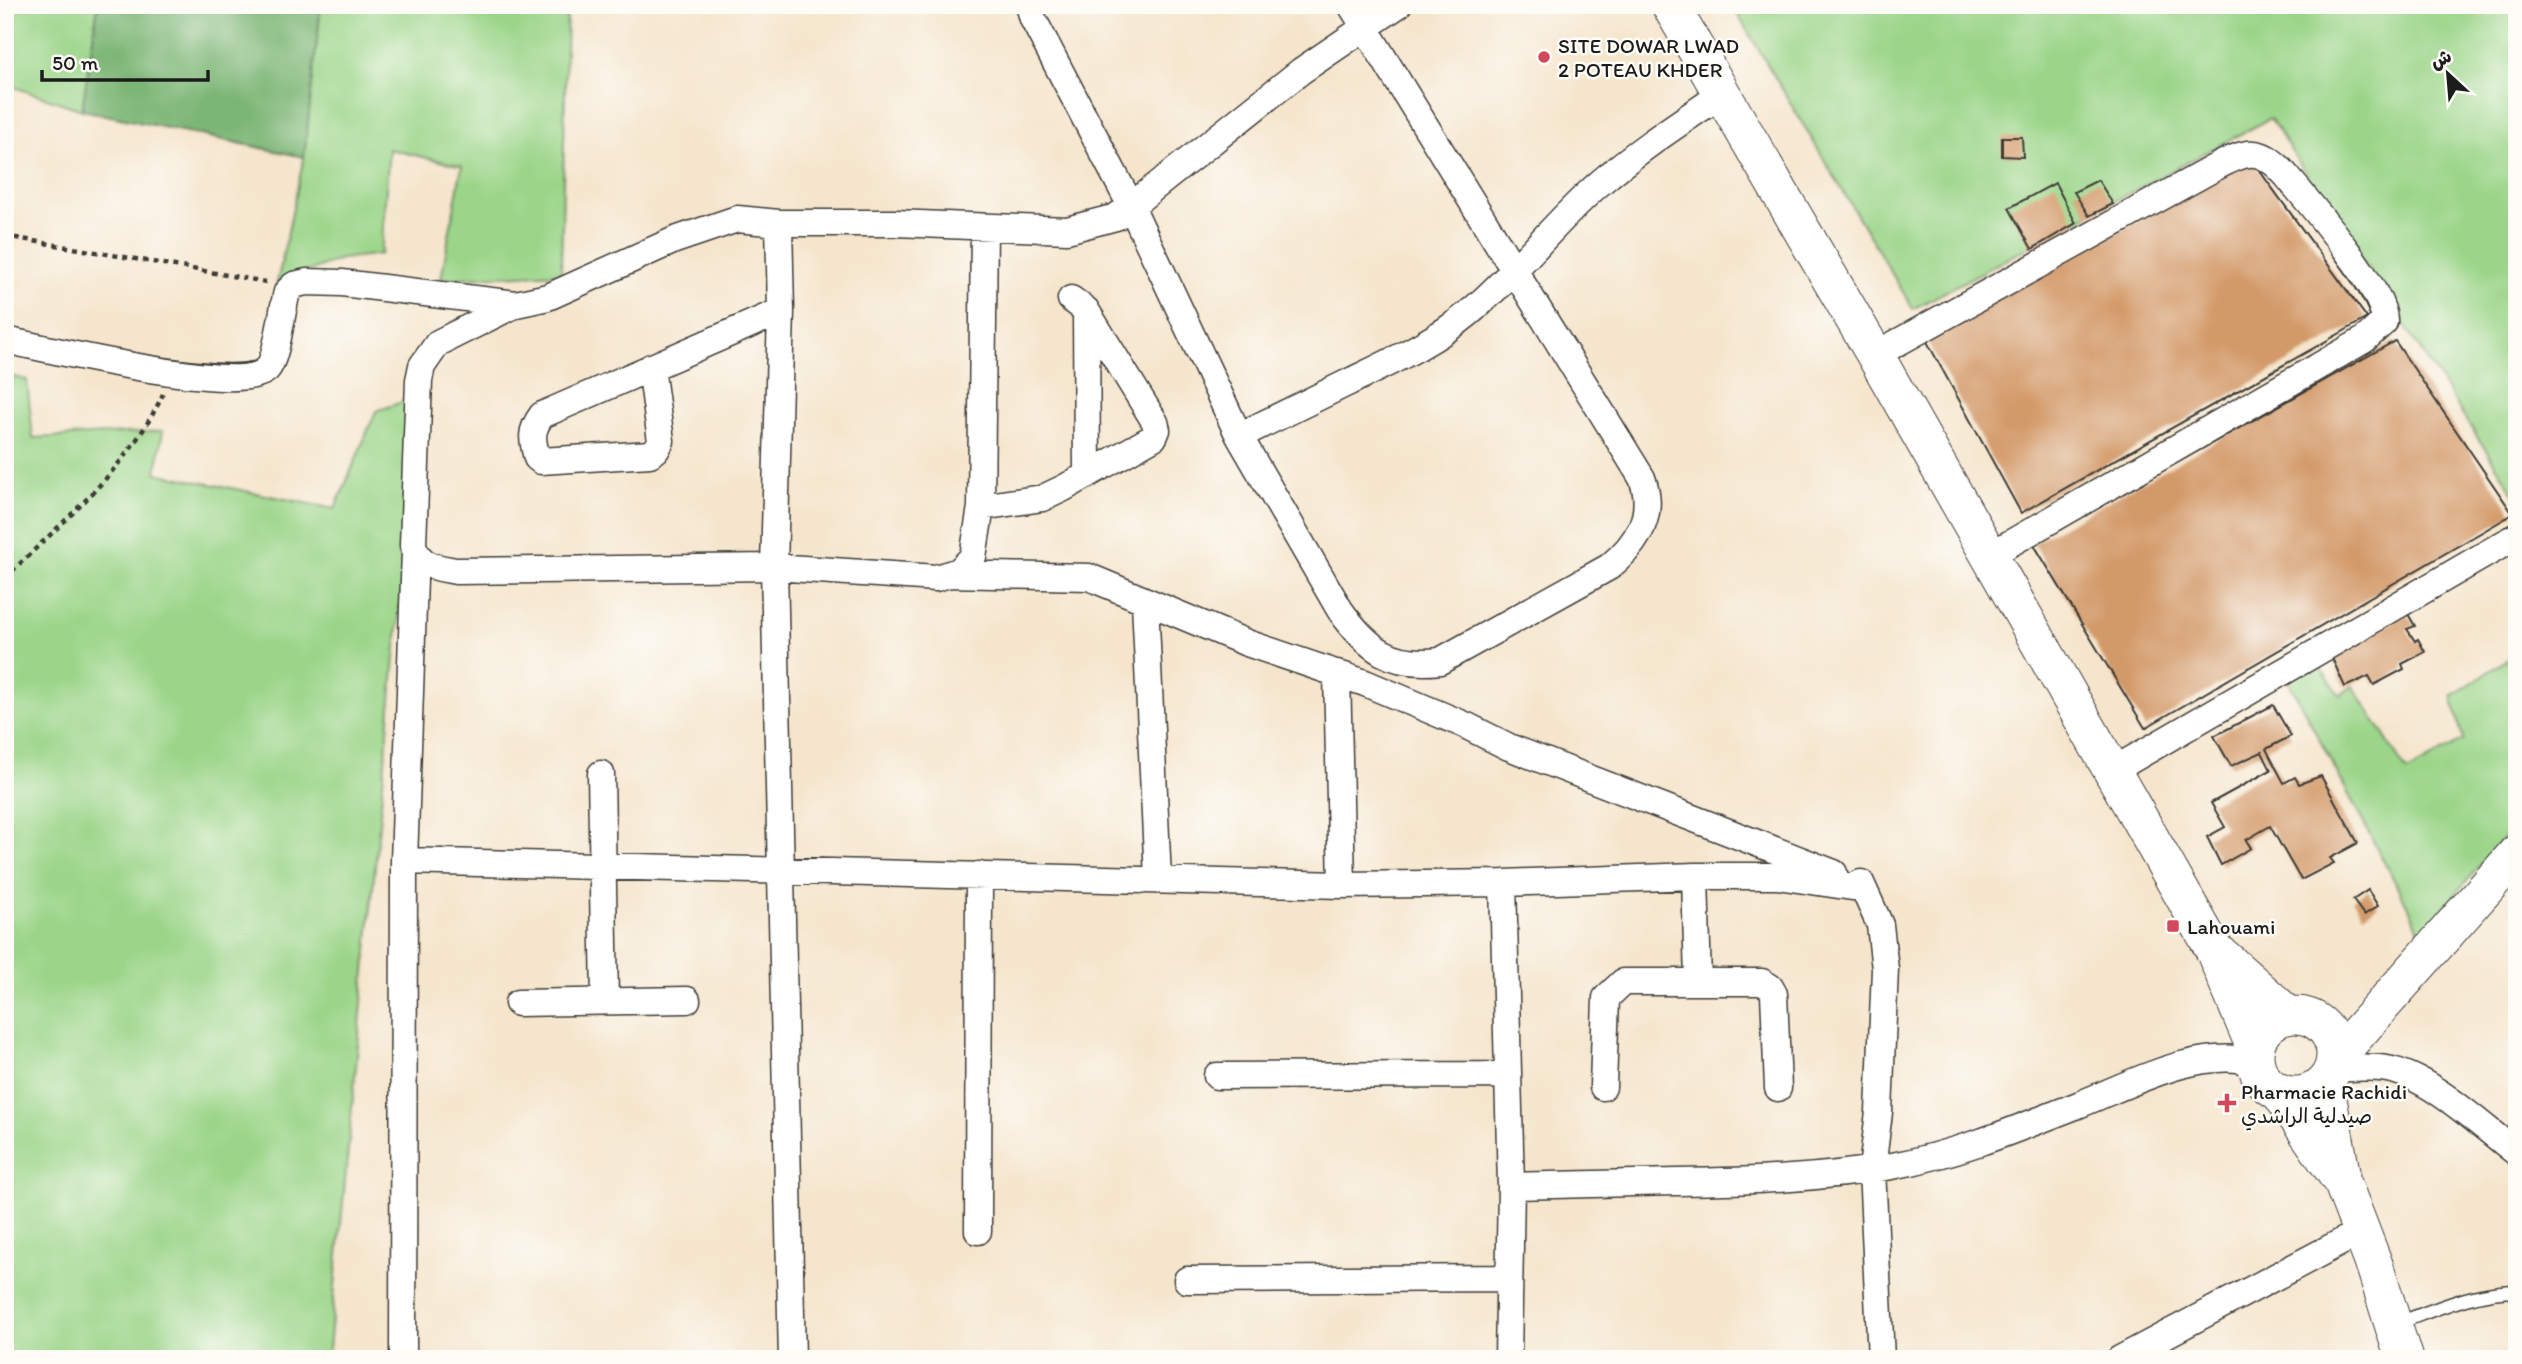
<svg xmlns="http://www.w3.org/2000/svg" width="2522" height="1364" font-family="Itim,'Playpen Sans Arabic',sans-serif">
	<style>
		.green { fill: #9bd589; stroke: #5c7852; stroke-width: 2 }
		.forest { fill: #7cb675; stroke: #4c6948; stroke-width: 2 }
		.building { fill: #d39a69 }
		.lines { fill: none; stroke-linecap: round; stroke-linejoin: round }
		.lane-casing { stroke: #3d3a36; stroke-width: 15 }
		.street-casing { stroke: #3d3a36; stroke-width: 29 }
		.secondary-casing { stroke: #3d3a36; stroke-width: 39 }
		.path { stroke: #3d3a36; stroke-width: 4.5; stroke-dasharray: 5 5; stroke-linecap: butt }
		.lane { stroke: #fff; stroke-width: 12 }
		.street { stroke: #fff; stroke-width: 26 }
		.secondary { stroke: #fff; stroke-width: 37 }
		.poi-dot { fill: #d1495b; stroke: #fdfcf7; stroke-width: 2.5 }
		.labels { text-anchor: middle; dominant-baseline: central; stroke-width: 5; stroke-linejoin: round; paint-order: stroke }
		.poi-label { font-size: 21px; fill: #1c1c1c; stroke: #fdfcf7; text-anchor: start }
	</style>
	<rect width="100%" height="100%" fill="#fdfcf7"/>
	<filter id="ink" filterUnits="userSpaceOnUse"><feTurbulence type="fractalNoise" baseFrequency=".0143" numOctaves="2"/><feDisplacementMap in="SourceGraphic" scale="14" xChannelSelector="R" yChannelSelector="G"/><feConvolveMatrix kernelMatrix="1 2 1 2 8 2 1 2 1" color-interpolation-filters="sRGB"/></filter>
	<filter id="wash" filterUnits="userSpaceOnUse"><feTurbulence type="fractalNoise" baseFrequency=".00686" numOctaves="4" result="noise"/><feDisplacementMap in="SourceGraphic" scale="28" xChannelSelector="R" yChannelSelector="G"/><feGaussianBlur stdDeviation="1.57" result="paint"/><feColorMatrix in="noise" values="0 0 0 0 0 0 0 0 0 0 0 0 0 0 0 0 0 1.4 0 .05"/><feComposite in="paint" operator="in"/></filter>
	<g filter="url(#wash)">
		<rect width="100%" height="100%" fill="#f5e5cc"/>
		<!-- green -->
		<path class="green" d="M5,5H98L82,110L5,84Z
			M321,5H567L561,273L441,279L462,166L389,149L381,254L341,259L277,283L304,157Z
			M1732,5H2517V498L2270,118L1913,309Z
			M5,375L27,380L33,438L163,431L156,473L335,509L376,411L420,396L328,1359H5Z
			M2517,653V821L2421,935L2414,918L2288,680L2311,655L2340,695L2353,686L2407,772L2463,740L2452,696Z"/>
		<!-- forest -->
		<path class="forest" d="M98,5H321L304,157L82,110Z"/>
		<g id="blocks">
			<!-- building -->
			<path class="building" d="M2002,137H2022L2023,157L2002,156Z
				M2251,159L2367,318L2021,513L1925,338Z
				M2098,180L2113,204L2089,216L2074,192Z
				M2055,183L2076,223L2032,249L2009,208Z
				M2395,341L2513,514L2145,728L2033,543Z
				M2408,614L2415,626L2407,629L2415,641L2418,639L2425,652L2402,664L2404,669L2374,685L2369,676L2345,687L2331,656Z
				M2273,705L2291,736L2266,749L2284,783L2295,777L2299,784L2321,776L2358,843L2330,858L2334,863L2301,880L2270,826L2246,840L2251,848L2221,865L2207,837L2225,827L2211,803L2271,770L2262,752L2231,766L2214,736Z
				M2368,890L2378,906L2364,915L2353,900Z"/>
		</g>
	</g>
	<g filter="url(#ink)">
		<use href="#blocks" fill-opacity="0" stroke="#3d3a36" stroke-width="2"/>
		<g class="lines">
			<defs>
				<path id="lane" d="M2398,1323C2437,1309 2475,1291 2517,1291"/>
				<path id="street" d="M1029,5L1033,19L1131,206L1239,436C1276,418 1313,400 1349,382C1390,362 1434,342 1469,313C1517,273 1554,222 1601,182C1639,149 1681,122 1722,94
					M779,223L781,311L774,567L792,1359
					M516,304L438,343L422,366L419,380L413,545C420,567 435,567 456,571L774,567L936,578L959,571L973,557L981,507L984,227
					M1086,312L1087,475
					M5,340C45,348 242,396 267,369C277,359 282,309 287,292L294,285L306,282L342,283L516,304L548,297L675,240L737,219L779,223H895L1067,230L1116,217L1131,206L1301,71L1398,5
					M1875,355L2214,168C2246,151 2259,145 2285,174C2306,199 2388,294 2384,322L2364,340L1990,555
					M651,367L661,441L656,450L650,454L541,461L537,458C532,439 530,431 542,415L781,311
					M1239,436L1340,610C1368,649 1391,667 1440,661L1609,567C1637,544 1656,515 1642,478L1351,5
					M981,507L1043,498L1064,488L1154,437L1157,430L1155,422L1086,310L1071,299
					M949,574L1089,577L1247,643L1365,683L1465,725L1509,747L1834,873
					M1145,602L1158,879
					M1337,673L1342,885
					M2112,771L2517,536
					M601,774L605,1001
					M404,861L1342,885L1503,883L1695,876H1777L1852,887L1861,883L1880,925L1885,969L1879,1112L1872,1169L1881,1359
					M1695,876L1698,982
					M1503,883L1511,1186L1508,1359
					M518,1003L687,1000
					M2333,1069C2351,1068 2369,1066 2387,1069C2430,1076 2481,1126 2517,1153
					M1217,1076L1508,1075
					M1603,1087L1606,998L1623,982H1762L1770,987L1774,994L1778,1088
					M1511,1186C1566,1185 1621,1183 1676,1182C1748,1181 1821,1179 1892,1166C1956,1154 2017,1129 2078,1105C2131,1084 2197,1047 2255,1062
					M978,1231L979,875
					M1187,1280L1509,1278
					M403,1359L404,861L415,551
					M2120,1359L2362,1231"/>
				<path id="secondary" d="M1670,5L1875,355L2213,948L2255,1048
					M2221,955L2288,1015
					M2255 1055a40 40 0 1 1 80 0a40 40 0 1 1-80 0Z
					M2335,1059L2517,853
					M2325,1082L2341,1172
					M2280,1093L2343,1184L2375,1267L2404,1359"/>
			</defs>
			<!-- lane casing -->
			<use href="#lane" class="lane-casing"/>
			<!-- street casing -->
			<use href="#street" class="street-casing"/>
			<!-- secondary casing -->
			<use href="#secondary" class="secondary-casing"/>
			<!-- path -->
			<path class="path" d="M5,236L266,282
				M5,578C62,522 129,468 163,394"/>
			<!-- lane -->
			<use href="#lane" class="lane"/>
			<!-- street -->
			<use href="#street" class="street"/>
			<!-- secondary -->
			<use href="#secondary" class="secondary"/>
		</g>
	</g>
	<!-- markers -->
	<g class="poi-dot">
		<circle cx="1544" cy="57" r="7"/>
		<rect x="2166" y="919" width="14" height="14" rx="3.5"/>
		<path d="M2223.5 1092.5h7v7h7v7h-7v7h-7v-7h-7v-7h7z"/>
	</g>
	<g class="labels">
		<!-- poi labels -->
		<g class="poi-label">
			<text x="1558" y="45">SITE DOWAR LWAD<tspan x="1558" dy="24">2 POTEAU KHDER</tspan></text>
			<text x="2187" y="926">Lahouami</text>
			<text x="2241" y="1091">Pharmacie Rachidi<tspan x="2241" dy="24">صيدلية الراشدي</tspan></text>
		</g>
	</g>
	<!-- margin -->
	<rect width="2522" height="1364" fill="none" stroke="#fdfcf7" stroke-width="28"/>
	<!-- north arrow -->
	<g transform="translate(2448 74) rotate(334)" stroke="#fdfcf7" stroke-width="5" paint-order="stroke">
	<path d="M0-5L12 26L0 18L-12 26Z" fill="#1c1c1c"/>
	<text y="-10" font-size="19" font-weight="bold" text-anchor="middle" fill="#1c1c1c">ش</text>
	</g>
	<!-- scale -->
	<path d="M42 70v10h166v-10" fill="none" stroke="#1c1c1c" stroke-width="3.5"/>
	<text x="52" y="70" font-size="21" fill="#1c1c1c" stroke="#fdfcf7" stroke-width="5" paint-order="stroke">50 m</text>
</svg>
